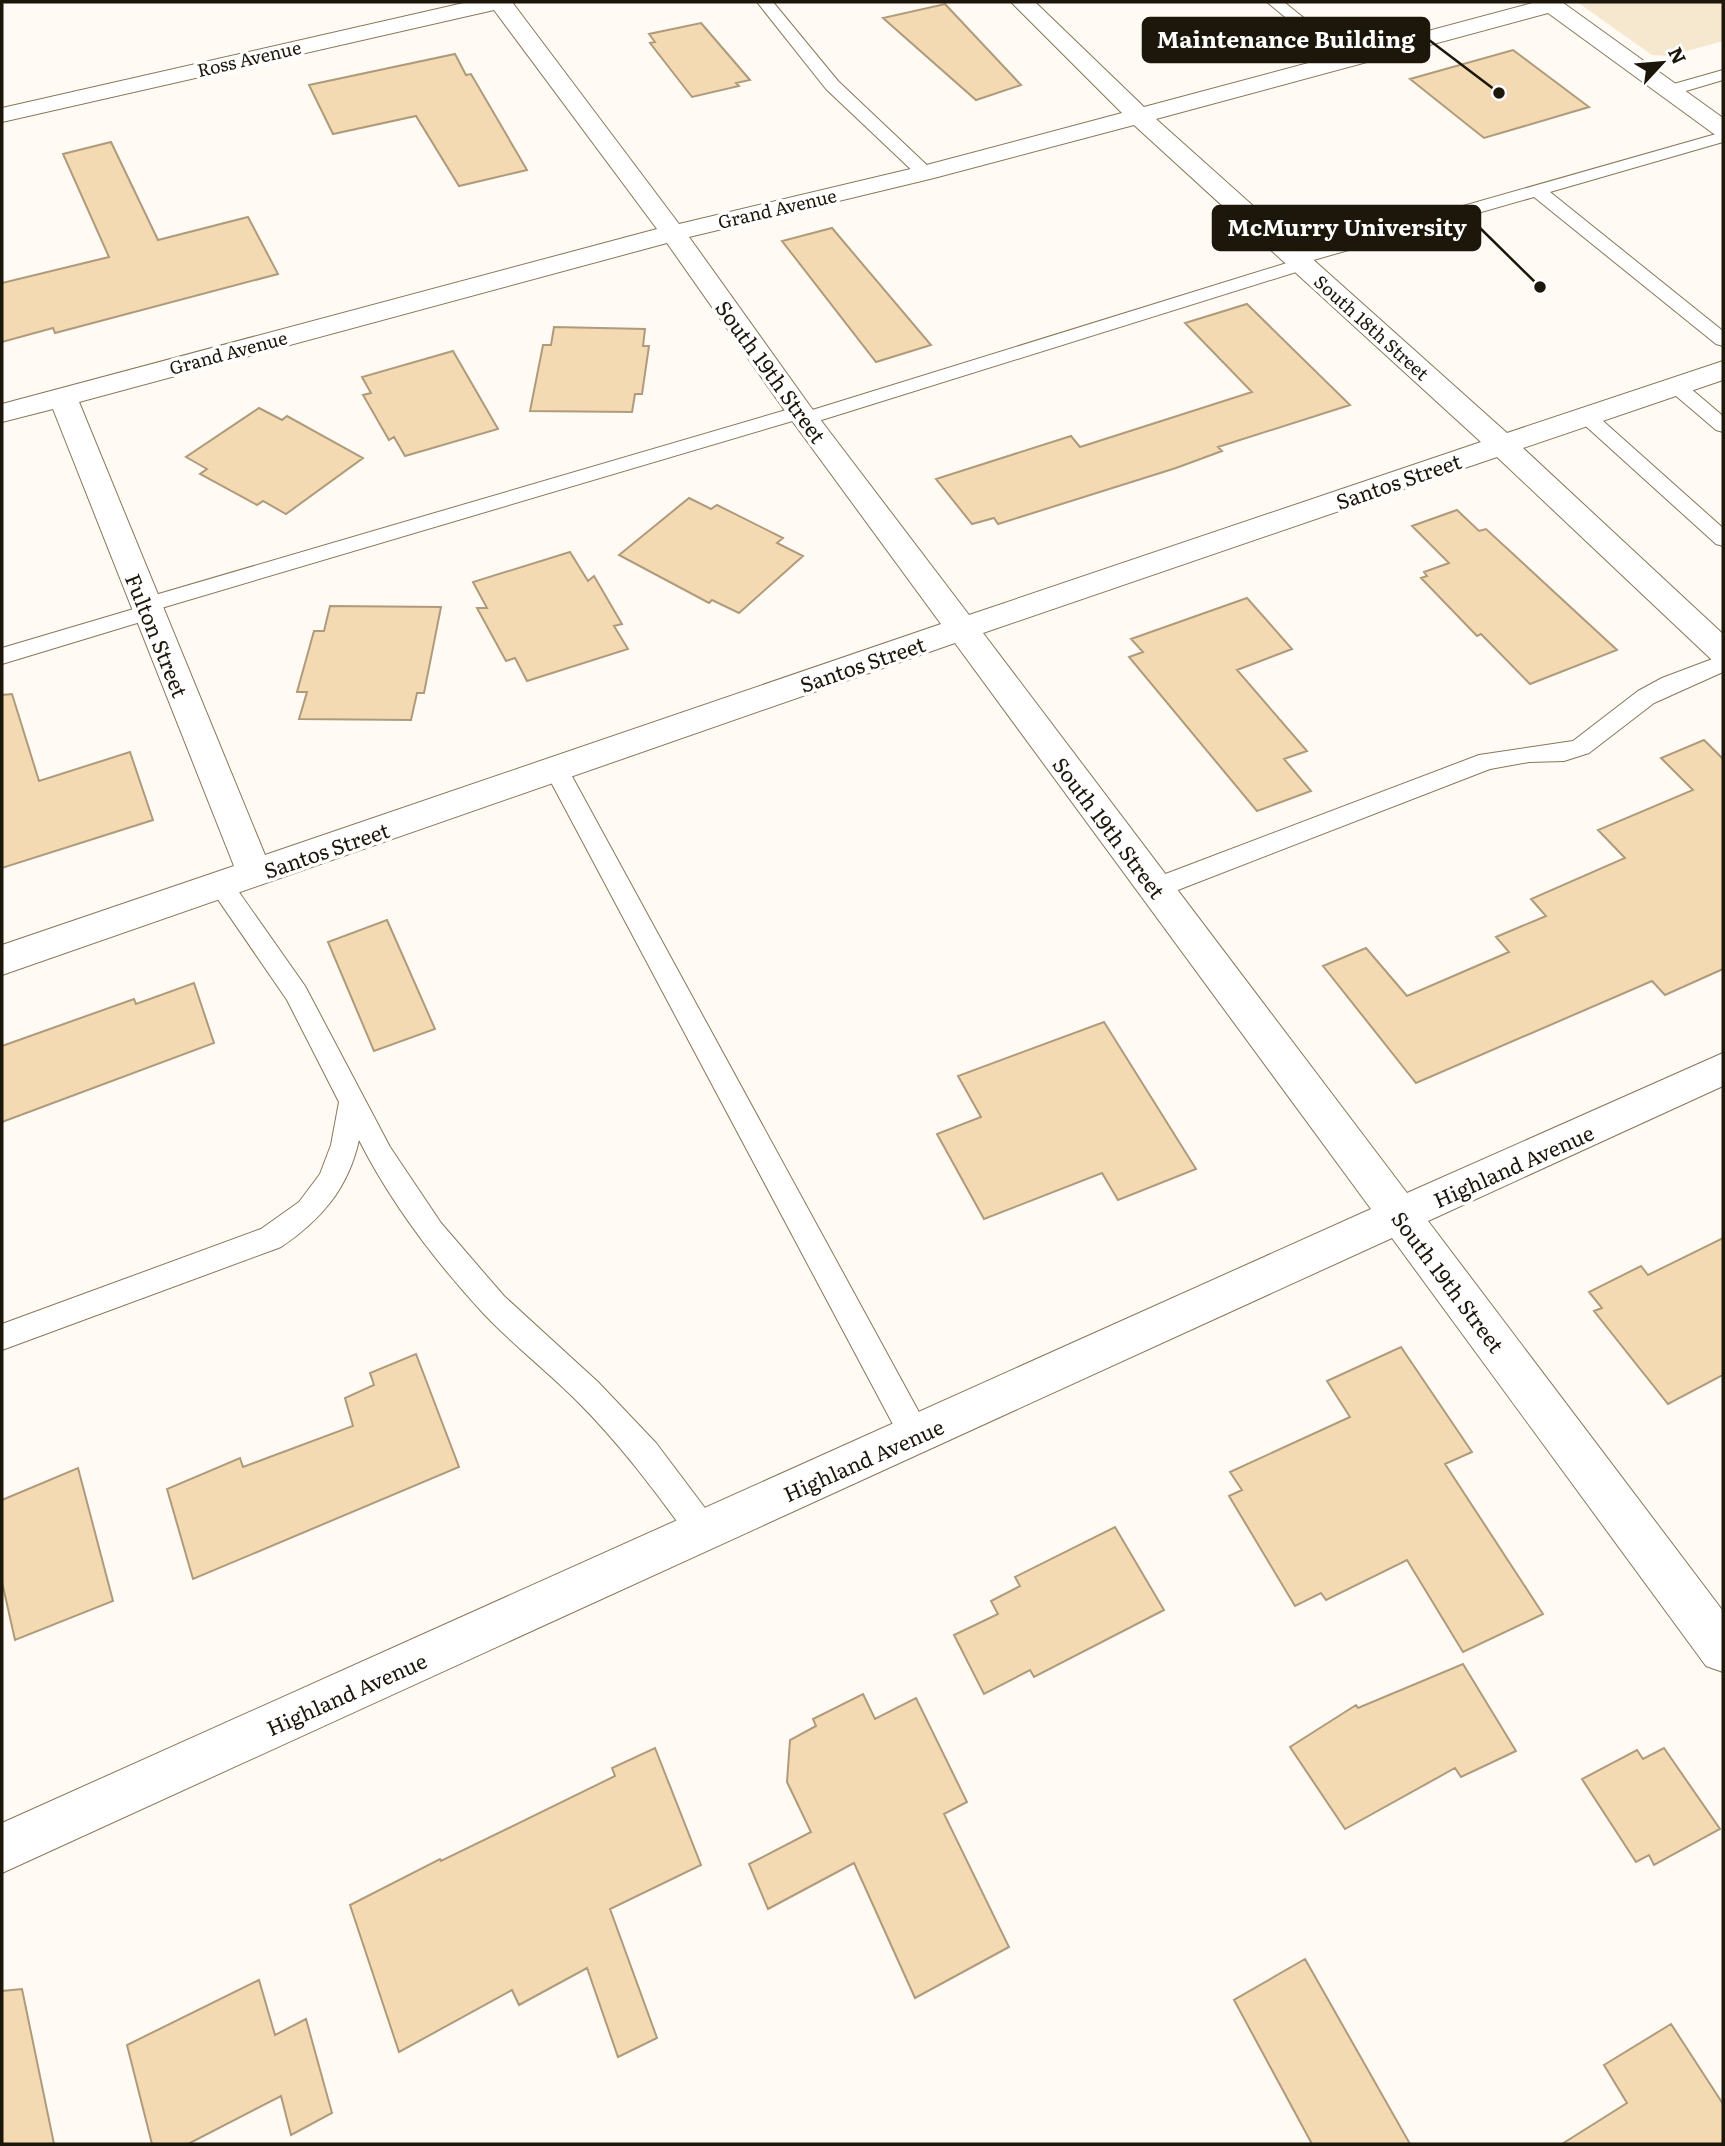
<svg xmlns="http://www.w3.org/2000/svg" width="1725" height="2146" font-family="Literata,serif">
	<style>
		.green { fill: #f6e7cf }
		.building { fill: #f3dab2; stroke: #af9b7c; stroke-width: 2 }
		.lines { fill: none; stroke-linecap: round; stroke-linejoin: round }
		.lane-casing { stroke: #897759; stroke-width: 2 }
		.street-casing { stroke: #897759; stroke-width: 2 }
		.lane { fill: #fff; fill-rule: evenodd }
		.street { fill: #fff; fill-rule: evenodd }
		.labels { text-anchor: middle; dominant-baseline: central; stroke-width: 7; stroke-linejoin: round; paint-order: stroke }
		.far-street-label { font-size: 18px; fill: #1d160a; stroke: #fff }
		.street-label { font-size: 21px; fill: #1d160a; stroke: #fff }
		.leader { fill: none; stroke: #1d160a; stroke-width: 2.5 }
		.callout-dot { fill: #1d160a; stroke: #fff; stroke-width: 2.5 }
		.callout { fill: #1d160a; stroke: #1d160a; stroke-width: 2.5 }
		.callout-label { font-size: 23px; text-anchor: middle; font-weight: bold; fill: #fff }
	</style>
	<rect width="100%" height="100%" fill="#fffaf4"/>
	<!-- green -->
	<path class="green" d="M1577,2H1723V41L1669,56L1652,55Z"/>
	<!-- building -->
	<path class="building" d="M945,4L1021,85L976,100L883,18Z
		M701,23L750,80L736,83L739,86L692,97L650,43L655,42L649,34Z
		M1513,50L1589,107L1484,138L1410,79Z
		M455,54L466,75L471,74L527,170L459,186L416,116L333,134L309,85Z
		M111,142L158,240L248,217L278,274L55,333L53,328L2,342V283L109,257L63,154Z
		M832,228L931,345L876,362L782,241Z
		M1247,304L1350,405L1218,447L1222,451L1176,468L998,524L994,518L972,524L936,479L1071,436L1080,447L1252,392L1185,323Z
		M554,327L645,329L643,346H649L642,394H635L632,412L530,411L543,345H551Z
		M453,351L498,429L405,456L394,437L389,440L363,395L371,393L362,377Z
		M259,408L282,420L287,416L363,458L286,514L263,501L257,505L200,474L207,469L186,457Z
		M689,498L711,509L717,505L783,538L777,543L803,556L739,613L712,600L709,603L619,555Z
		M1457,510L1479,531L1486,529L1617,650L1530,684L1481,634L1477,636L1421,578L1427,576L1424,572L1449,563L1412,526Z
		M570,552L588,581L594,576L622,624L614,626L628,649L527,681L515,658L506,661L477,608H487L473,582Z
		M1247,598L1292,649L1237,670L1307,751L1284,759L1311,791L1257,811L1129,657L1143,652L1131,639Z
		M330,606L441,607L424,693H417L411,720L299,719L307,692H297L314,631H324Z
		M12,694L39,781L130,752L153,820L2,868V695Z
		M1704,740L1723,759V969L1665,995L1652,981L1416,1083L1323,966L1366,948L1407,996L1509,952L1496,937L1546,916L1531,899L1625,858L1598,830L1693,790L1661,758Z
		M387,920L435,1029L374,1051L328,942Z
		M194,983L214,1043L2,1122V1046L134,999L136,1004Z
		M1104,1022L1196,1169L1118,1200L1102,1173L984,1219L937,1134L981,1117L958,1076Z
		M1723,1238V1375L1668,1404L1594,1311L1602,1308L1589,1292L1641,1266L1648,1275Z
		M1401,1347L1472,1452L1445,1464L1543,1614L1463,1652L1407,1560L1326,1600L1321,1593L1295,1606L1229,1496L1242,1490L1230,1472L1350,1417L1327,1381Z
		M416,1354L459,1467L193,1579L167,1489L240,1458L243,1467L353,1426L345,1398L374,1385L370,1373Z
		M78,1468L113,1601L15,1640L2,1582V1500Z
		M1115,1527L1164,1610L1034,1677L1030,1670L984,1694L954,1635L998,1614L991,1601L1020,1586L1015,1577Z
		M1463,1664L1516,1751L1461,1777L1455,1768L1345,1829L1290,1747L1356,1705L1358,1708Z
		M863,1694L875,1719L916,1698L967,1802L944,1814L1009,1947L915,1998L854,1863L768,1909L749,1864L811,1832L787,1782L790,1740L816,1726L813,1719Z
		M655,1748L701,1865L610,1909L657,2038L618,2057L587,1968L519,2005L512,1990L399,2052L350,1905L440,1859L441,1861L615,1776L612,1768Z
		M1664,1748L1720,1829L1654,1865L1649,1855L1636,1862L1582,1779L1637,1750L1643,1759Z
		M1305,1959L1410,2144H1312L1234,2000Z
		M259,1980L275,2035L306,2019L332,2113L291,2135L281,2096L188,2144H152L127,2045Z
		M22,1989L54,2144H2V1991Z
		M1671,2024L1723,2104V2144H1562L1627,2103L1604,2065Z"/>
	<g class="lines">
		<defs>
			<path id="lane" d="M757,2H773L838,81L931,169L934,173L931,177H919L826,89Z
				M1267,2H1284L1352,57L1354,60L1352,63H1340Z
				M1723,70V80L1669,96L1661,91L1663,87Z
				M1723,132V142L1550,192L1723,331V346L1716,344L1534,197L1310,261L1312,264L1309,268L812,423L805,425L796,420L158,609L160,612L157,617L2,664V648L137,608L135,605L138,600L793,408L800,406L809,411L1290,262L1288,259L1291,255Z
				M1676,380L1683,382L1723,416V432L1716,430L1669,390L1666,386L1669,382Z
				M1586,410L1593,412L1723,528V546L1716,544L1579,420L1576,416L1579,412Z
				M1723,655V672L1654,703L1589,753L1564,761L1529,762L1490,769L1165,895L1156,897L1147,895L1144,888L1147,881L1479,755L1573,741L1638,691L1662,678Z
				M556,760L564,763L568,769L926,1425L930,1435L926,1445L915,1449L904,1445L544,769L548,763Z
				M220,876L229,878L305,986L390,1147L441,1223L504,1296L598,1382L656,1443L714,1520L718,1531L714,1542L703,1546L692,1542C656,1492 620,1444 577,1401C547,1371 512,1344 483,1313C435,1261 391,1203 359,1140C348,1189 321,1220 281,1247L2,1350V1324L261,1229L299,1202L320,1174L331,1145L339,1102L287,1000L208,885L211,878Z"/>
			<path id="street" d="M468,2H512L679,224L919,167L1122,113L1011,2H1035L1144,107L1536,2H1562L1723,118V136L1714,134L1548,13L1156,119L1507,433L1723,361V380L1523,448L1723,634V663L1712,660L1497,457L983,633L1407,1193L1723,1053V1086L1428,1221L1723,1611V1672L1706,1666L1392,1238L2,1873V1823L1371,1209L955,643L2,975V945L234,866L53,409L2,422V404L657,229L494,10L2,122V108ZM1134,125L1481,442L969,615L810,406L689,237L934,178ZM667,243L790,418L941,624L265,855L79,402Z"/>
		</defs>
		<!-- lane casing -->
		<use href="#lane" class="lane-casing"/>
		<!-- street casing -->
		<use href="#street" class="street-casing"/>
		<!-- lane -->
		<use href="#lane" class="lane"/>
		<!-- street -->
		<use href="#street" class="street"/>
	</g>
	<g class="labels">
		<!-- far-street labels -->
		<g class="far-street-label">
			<text transform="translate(249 58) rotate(-13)">Ross Avenue</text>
			<text transform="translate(777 208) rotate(-13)">Grand Avenue</text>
			<text transform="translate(1372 327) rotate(42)">South 18th Street</text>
			<text transform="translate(228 352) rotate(-15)">Grand Avenue</text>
		</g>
		<!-- street labels -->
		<g class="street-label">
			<text transform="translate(772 371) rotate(54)">South 19th Street</text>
			<text transform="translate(1398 480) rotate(-19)">Santos Street</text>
			<text transform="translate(158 635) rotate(68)">Fulton Street</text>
			<text transform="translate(862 663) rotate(-19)">Santos Street</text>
			<text transform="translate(1110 827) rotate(53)">South 19th Street</text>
			<text transform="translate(326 849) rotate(-19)">Santos Street</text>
			<text transform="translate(1513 1165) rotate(-24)">Highland Avenue</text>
			<text transform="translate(1449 1281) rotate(53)">South 19th Street</text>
			<text transform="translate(863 1459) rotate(-24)">Highland Avenue</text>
			<text transform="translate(346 1693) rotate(-24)">Highland Avenue</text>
		</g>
	</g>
	<!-- callouts -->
	<path class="leader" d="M1499 93L1429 40M1540 287L1480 228"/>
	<g class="callout-dot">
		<circle cx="1499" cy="93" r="7"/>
		<circle cx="1540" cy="287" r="7"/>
	</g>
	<g class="callout">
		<rect x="1143" y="18" width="286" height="44" rx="7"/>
		<rect x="1213" y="206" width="267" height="44" rx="7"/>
	</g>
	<g class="callout-label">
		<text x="1286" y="48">Maintenance Building</text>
		<text x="1347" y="236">McMurry University</text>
	</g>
	<!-- border -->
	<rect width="1725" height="2146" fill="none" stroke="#1d160a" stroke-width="7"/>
	<!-- north arrow -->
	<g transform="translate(1662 63) rotate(64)" stroke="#ffffff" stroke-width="5" paint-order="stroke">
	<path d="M0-5L12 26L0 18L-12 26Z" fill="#1d160a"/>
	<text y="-10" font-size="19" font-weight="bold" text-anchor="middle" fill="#1d160a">N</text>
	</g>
</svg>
